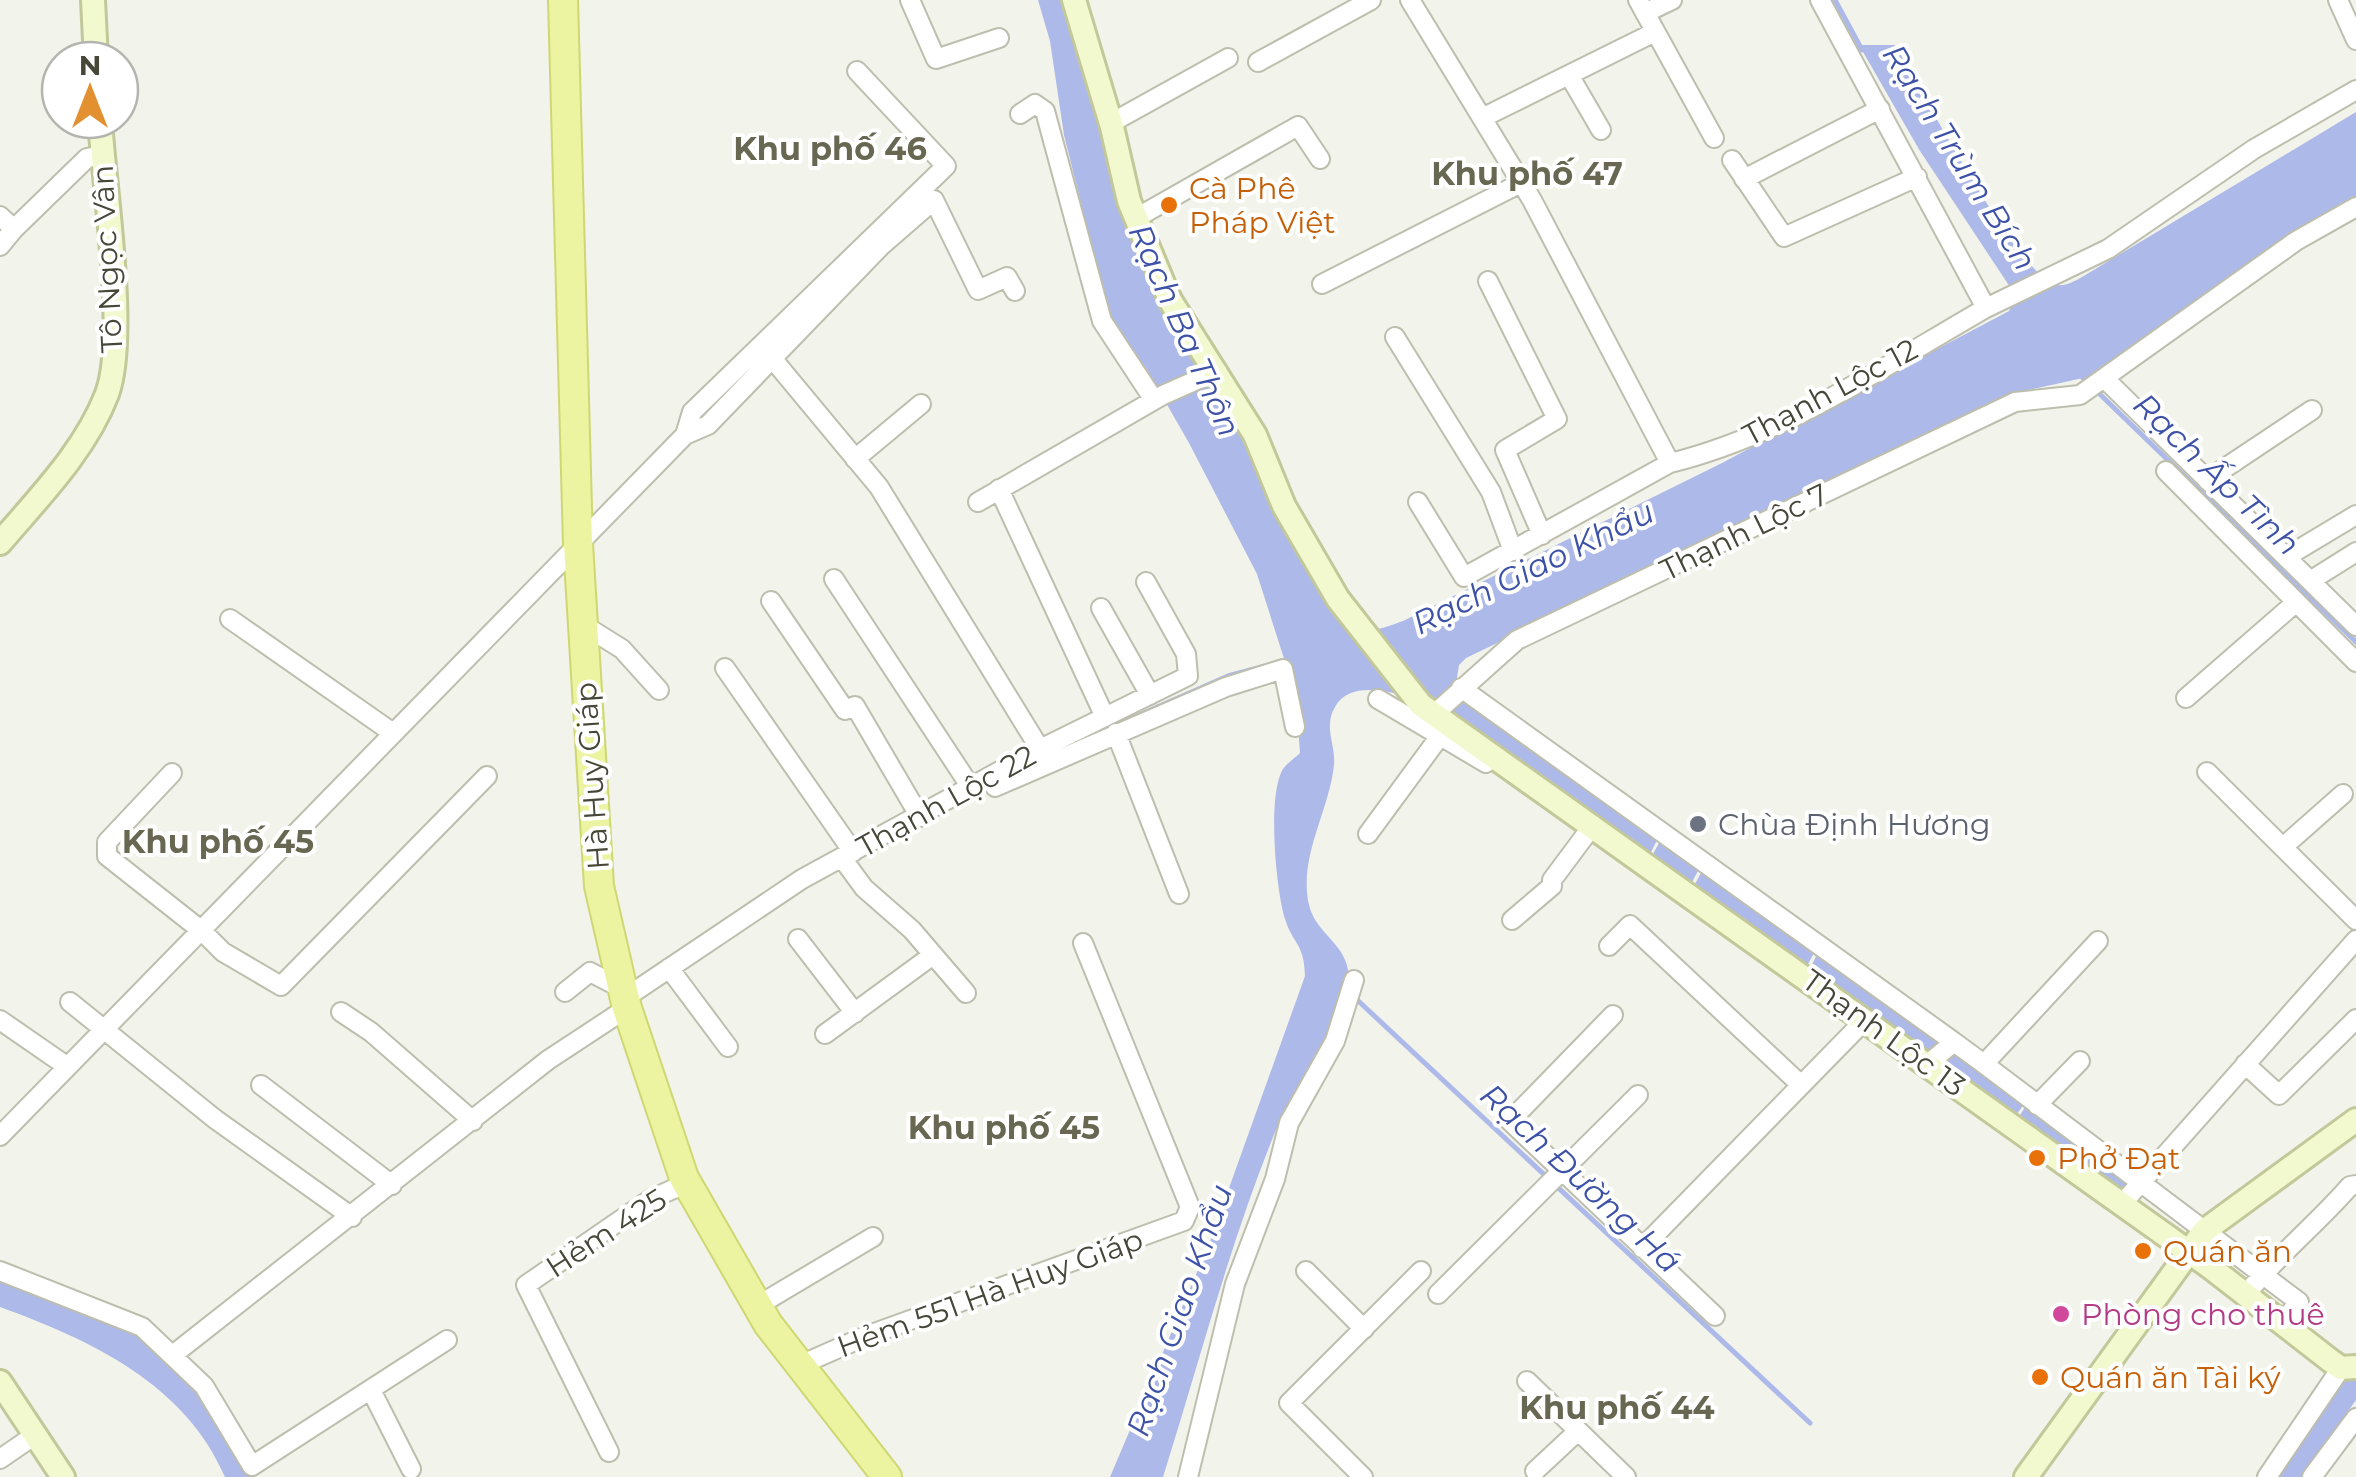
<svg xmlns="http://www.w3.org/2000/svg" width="2356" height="1477" font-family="Montserrat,sans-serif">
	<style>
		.water { fill: #adb9e9 }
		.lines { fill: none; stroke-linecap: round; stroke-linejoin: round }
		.stream { stroke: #adb9e9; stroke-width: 5 }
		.river { stroke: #adb9e9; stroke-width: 28 }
		.street-casing { stroke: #bdbead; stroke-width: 22 }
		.secondary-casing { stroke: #c3c89a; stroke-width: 28 }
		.primary-casing { stroke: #cfd773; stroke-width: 32 }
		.street { stroke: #fff; stroke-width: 18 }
		.secondary { stroke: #f3f9ce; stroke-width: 22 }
		.primary { stroke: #ecf4a2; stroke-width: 28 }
		.food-dot { fill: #e8710a; stroke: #fff; stroke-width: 4 }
		.worship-dot { fill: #6b7280; stroke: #fff; stroke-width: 4 }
		.hotel-dot { fill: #d1479c; stroke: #fff; stroke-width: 4 }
		.labels { text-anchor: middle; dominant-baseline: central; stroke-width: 8; stroke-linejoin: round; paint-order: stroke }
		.food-label { font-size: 30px; fill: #c56008; stroke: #fff; text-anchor: start }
		.street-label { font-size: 30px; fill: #464639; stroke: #fff }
		.worship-label { font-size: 30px; fill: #5b616d; stroke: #fff; text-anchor: start }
		.hotel-label { font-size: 30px; fill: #b23c85; stroke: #fff; text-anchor: start }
		.neighbourhood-label { font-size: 32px; font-weight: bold; fill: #686751; stroke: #fff }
		.water-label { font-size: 32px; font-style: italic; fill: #3d52a7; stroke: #fff }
	</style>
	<rect width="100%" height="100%" fill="#f2f3ea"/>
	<!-- water -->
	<path class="water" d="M1038,0H1073L1114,172L1156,298L1237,421L1292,538L1342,623C1363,636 1381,629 1403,621L1722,463L2009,311L2013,303L2010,287L1920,151L1859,45H1895C1920,88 2016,269 2053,284C2063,288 2073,282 2082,277L2356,112V200L2092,376L2019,392L1466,658L1459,665L1455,690L1433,703C1406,697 1352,675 1335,707C1323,727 1336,745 1334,765C1329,812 1298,857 1309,905C1316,936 1353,946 1348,983C1341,1036 1299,1076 1278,1125C1231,1238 1200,1360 1163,1477H1110L1209,1244L1305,976C1304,942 1293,945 1285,919C1276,890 1267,795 1283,769C1287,763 1295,758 1300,753L1296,696L1257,574L1189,443L1146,368L1121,337L1107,307L1064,135L1050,41Z
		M1462,695L1657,840L1650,854L1442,713Z
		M1660,841L1699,869L1691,884L1652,856Z
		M1702,871L1815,951L1807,966L1694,886Z
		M1818,952L1946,1042L1931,1054L1810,969Z
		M1955,1049L2024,1104L2015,1117L1940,1061Z
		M2026,1105L2130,1184L2121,1195L2018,1119Z
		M0,1279L123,1323L183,1364L255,1477H225C185,1384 91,1340 0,1307Z"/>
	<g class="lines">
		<!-- stream -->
		<path class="stream" d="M1835,0L1862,50
			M2079,374L2356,642
			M1071,745L1228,676L1283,661
			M1353,996L1810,1423"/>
		<!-- river -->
		<path class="river" d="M2284,1477L2351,1383"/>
		<defs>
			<path id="street" d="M910,0L936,59L999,38
				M1410,0L1532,200L1670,463C1784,435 1885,366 1986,308L1820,0
				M1638,0L1714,138
				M2338,0L2356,40
				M1645,13L1672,0
				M1258,62L1371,0
				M1569,75L1601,130
				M1020,114L1035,104L1045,111L1102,321L1154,400
				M1482,118L1655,32
				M1111,123L1228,58
				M1732,160L1784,237L1917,177
				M1744,179L1880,109
				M0,216L14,229L87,158L102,155
				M1136,218L1298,126L1320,159
				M0,246L14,229
				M1488,281L1557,419L1505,450L1542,535
				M1322,284L1521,183
				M1986,308L2108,249L2254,149L2356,90
				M1395,337L1491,492L1513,551
				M771,357L879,487L1040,749
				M2105,379L2356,626
				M685,435L692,412L946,166L857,71
				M855,459L921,404
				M2166,471L2356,662
				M2207,480L2312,410
				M999,489L1105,717
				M978,502L1163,395L1217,371
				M1418,502L1464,577L1670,463
				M2286,557L2356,515
				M834,579L972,789
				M2310,581L2356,552
				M771,601L845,710L855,706L920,817
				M1101,608L1150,695
				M230,619L393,733
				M582,624L622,649L659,690
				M725,668L853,852
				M1461,688L1954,1042
				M2186,698L2294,604
				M1378,699L1486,763
				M1432,716L1517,640L2015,402L2080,395L2296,241L2356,207
				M1116,733L1179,894
				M2207,772L2356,920
				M172,773L107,842V856L202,931L223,952L281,986L487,776
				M995,787L1226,687L1283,669L1295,727
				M1368,834L1440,736
				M2283,847L2343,794
				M842,858L864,888L912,930L966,993
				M1512,920L1552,886V880L1593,825
				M798,939L855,1013
				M1609,946L1630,925L1800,1084
				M669,968L728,1047
				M565,992L590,972L623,989
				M625,998L802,879L1040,749L1188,676L1186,654L1146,582
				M70,1002L215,1119L352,1217
				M341,1012L371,1032L473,1121
				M1613,1015L1510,1121L1715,1316
				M0,1020L65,1065
				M825,1034L933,955
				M1928,1064L1954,1042L1984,1064L2299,1302L2282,1323
				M1984,1064L2098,941
				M2245,1064L2279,1095L2356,1019
				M261,1085L392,1185
				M2037,1105L2080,1061
				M0,1136L685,435L708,425L881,246L934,200L978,290L1007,277L1015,291
				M2121,1205L2356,940
				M1642,1248L1866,1019
				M0,1271L142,1327L204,1386L252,1466L447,1340
				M1306,1271L1364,1329
				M1438,1294L1638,1095
				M2246,1294C2278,1255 2317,1224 2350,1186L2356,1185
				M757,1306L873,1237
				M174,1354L548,1060L627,1008
				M798,1366L866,1336L1184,1221L1190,1207L1083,943
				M1527,1381L1626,1477
				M371,1390L411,1469
				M609,1452L526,1285L651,1199L687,1183
				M0,1459L35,1435
				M1535,1471L1578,1431
				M1188,1477L1235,1284L1275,1179L1289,1123L1335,1041L1354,980
				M1363,1477L1289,1403L1421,1271
				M2267,1477L2341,1368
				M2312,1477L2356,1418"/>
			<path id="secondary" d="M93,0L96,60
				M1074,0L1112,127L1129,201L1170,300L1255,435L1284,506L1338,599L1421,705L2210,1267L2331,1361L2341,1368L2356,1367
				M0,543C39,497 85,451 107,394C128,336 104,188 100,120
				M0,1382L63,1477
				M2026,1477L2204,1231L2356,1120"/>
			<path id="primary" d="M563,0L578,544L599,886L627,1008L684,1178L768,1324L887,1477"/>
		</defs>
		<!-- street casing -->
		<use href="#street" class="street-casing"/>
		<!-- secondary casing -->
		<use href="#secondary" class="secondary-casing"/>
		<!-- primary casing -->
		<use href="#primary" class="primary-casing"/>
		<!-- street -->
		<use href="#street" class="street"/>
		<!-- secondary -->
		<use href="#secondary" class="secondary"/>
		<!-- primary -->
		<use href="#primary" class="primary"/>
	</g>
	<!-- markers -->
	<g class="food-dot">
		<circle cx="1169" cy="205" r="10"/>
		<circle cx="2037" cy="1158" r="10"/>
		<circle cx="2143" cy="1251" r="10"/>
		<circle cx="2040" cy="1377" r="10"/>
	</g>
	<circle class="worship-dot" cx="1698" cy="824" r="10"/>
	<circle class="hotel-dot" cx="2061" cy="1314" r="10"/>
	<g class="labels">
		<!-- food labels -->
		<g class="food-label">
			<text x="1189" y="188">Cà Phê<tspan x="1189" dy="34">Pháp Việt</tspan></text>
			<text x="2057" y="1158">Phở Đạt</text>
			<text x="2163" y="1251">Quán ăn</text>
			<text x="2060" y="1377">Quán ăn Tài ký</text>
		</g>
		<!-- street labels -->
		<g class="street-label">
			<text transform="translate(107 259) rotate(-93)">Tô Ngọc Vân</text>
			<text transform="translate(1830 392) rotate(-28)">Thạnh Lộc 12</text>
			<text transform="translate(1744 532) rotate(-26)">Thạnh Lộc 7</text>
			<text transform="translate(592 776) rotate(-94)">Hà Huy Giáp</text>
			<text transform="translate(946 801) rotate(-29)">Thạnh Lộc 22</text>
			<text transform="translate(1884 1033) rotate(36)">Thạnh Lộc 13</text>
			<text transform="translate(606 1233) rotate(-33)">Hẻm 425</text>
			<text transform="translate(990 1293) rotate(-20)">Hẻm 551 Hà Huy Giáp</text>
		</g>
		<!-- worship labels -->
		<g class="worship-label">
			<text x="1718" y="824">Chùa Định Hương</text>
		</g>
		<!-- hotel labels -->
		<g class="hotel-label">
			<text x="2081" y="1314">Phòng cho thuê</text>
		</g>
		<!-- neighbourhood labels -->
		<g class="neighbourhood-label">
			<text x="830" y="148">Khu phố 46</text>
			<text x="1527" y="173">Khu phố 47</text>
			<text x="218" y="841">Khu phố 45</text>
			<text x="1004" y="1127">Khu phố 45</text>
			<text x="1617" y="1407">Khu phố 44</text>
		</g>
		<!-- water labels -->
		<g class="water-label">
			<text transform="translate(1960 157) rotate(58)">Rạch Trùm Bích</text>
			<text transform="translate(1185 330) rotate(66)">Rạch Ba Thôn</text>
			<text transform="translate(2217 474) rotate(44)">Rạch Ấp Tình</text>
			<text transform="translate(1533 567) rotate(-26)">Rạch Giao Khẩu</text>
			<text transform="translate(1581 1178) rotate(43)">Rạch Đường Há</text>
			<text transform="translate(1179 1310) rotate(-71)">Rạch Giao Khẩu</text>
		</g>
	</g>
	<!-- north arrow -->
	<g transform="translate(90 90)"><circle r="48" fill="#ffffff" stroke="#b5b5b0" stroke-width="2.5"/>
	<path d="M0-8L18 38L0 25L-18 38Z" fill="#e39031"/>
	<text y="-15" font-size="28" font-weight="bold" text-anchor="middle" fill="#464639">N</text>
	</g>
</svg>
